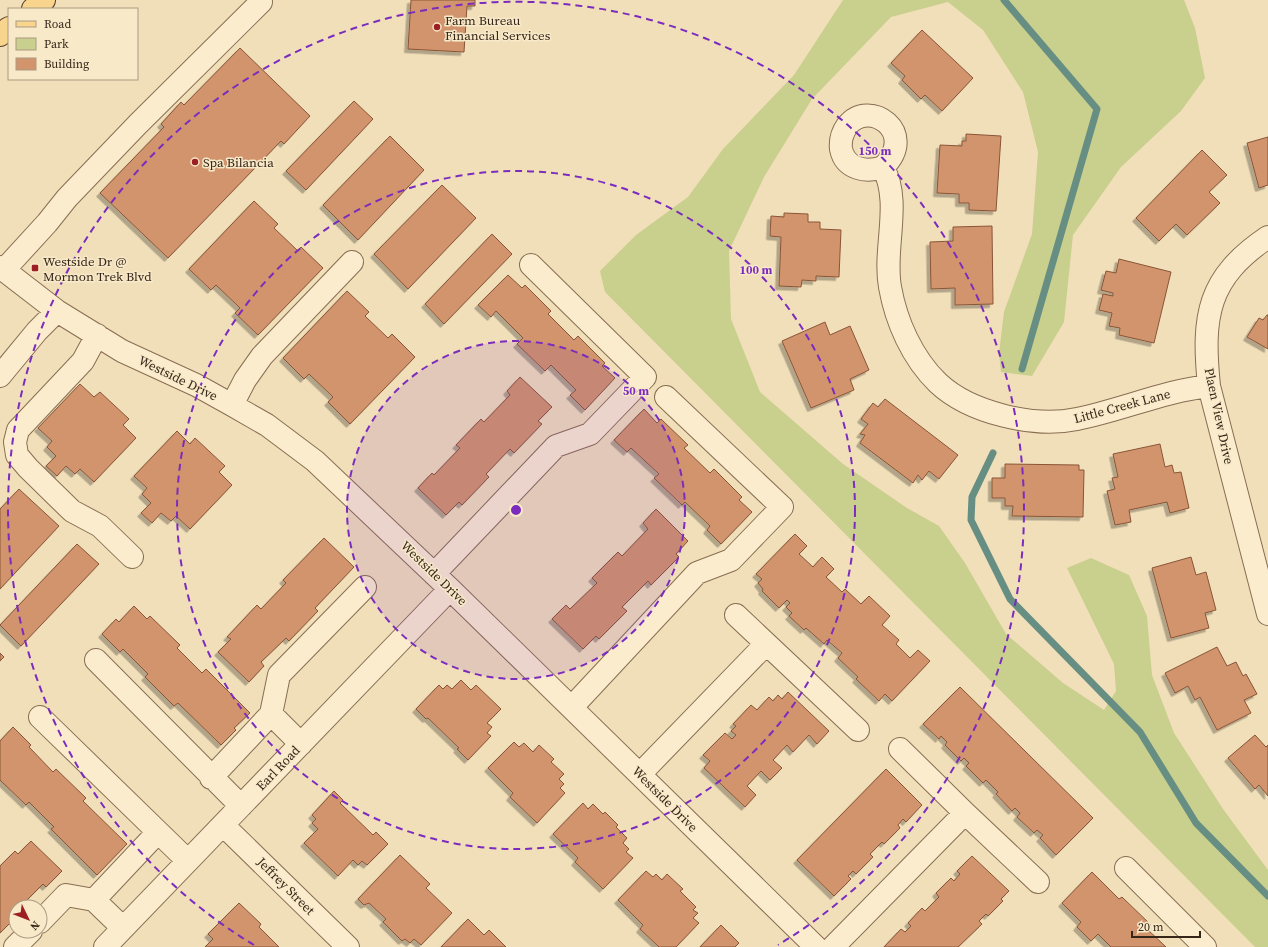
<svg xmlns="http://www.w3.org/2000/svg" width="1268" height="947" font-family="'Source Serif 4',serif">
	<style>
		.green { fill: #c9cf8d }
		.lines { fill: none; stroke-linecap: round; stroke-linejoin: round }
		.stream { stroke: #668e83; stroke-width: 7 }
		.building { fill: #d2946c; stroke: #895537; filter: url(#shadow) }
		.minor-casing { stroke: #886e53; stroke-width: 24 }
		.major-casing { stroke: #553c28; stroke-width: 24 }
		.minor { stroke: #fbeccd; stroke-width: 22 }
		.major { stroke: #f9d48c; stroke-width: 22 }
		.ring { fill: none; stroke: #7b2cbf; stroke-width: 2; stroke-dasharray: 7 5 }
		.poi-dot { fill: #9b1f23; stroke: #f8e9c9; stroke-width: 1.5 }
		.labels { text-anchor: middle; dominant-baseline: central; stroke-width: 3; stroke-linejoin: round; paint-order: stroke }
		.poi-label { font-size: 13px; fill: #362619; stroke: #f8e9c9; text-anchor: start }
		.street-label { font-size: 13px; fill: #362619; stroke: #f8e9c9 }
		.centre { fill: #7b2cbf; stroke: #f8e9c9; stroke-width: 2 }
		.ring-label { font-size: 12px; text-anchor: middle; font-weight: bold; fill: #7b2cbf; stroke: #f8e9c9; stroke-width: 3; stroke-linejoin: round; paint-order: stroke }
	</style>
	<defs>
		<filter id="shadow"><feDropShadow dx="-3.5" dy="3.5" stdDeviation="0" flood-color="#0004"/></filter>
	</defs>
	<rect width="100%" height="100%" fill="#f1dfb9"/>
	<!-- green -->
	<path class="green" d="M843,0H1184L1195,28L1205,78L1181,111L1121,167L1073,235L1064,322L1032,376L1001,372L999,353L1004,312L1032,234L1038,152L1023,92L983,30L948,2L891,17L812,99L764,177L729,251L731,319L760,392L843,464L907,508L939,526L965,563L1006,634L1063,683L1104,710L1116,691L1114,664L1067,568L1091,558L1129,575L1147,616L1152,675L1174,733L1223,809L1268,870V947H1255L605,292L600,271L636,235L688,197L723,149L794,75Z"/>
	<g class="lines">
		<!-- stream -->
		<path class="stream" d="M1004,0L1097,109L1022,369
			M993,453L972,497L971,520L1010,599L1140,732L1196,823L1268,896"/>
	</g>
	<!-- building -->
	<path class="building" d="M411,0H475V6H467L464,52L408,49Z
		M922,30L973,78L942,111L925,95L921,99L902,80L905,76L891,63Z
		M240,48L310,116L284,144L281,141L168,258L100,193L164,127L161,124L181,102L184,105Z
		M354,101L373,119L306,190L286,171Z
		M966,134L1001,136L996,211L969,210V203H959V194L937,193L940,145L962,146V141H966Z
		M390,136L424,170L358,240L323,205Z
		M1268,137V185L1259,188L1247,143Z
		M1202,150L1227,175L1209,192L1220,203L1187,235L1176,224L1159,241L1136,218Z
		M442,185L476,218L408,289L374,254Z
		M254,201L278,224L274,228L298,251L301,247L323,268L258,335L235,313L240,308L216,285L211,290L189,269Z
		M784,213L808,214V222H820V229L841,230L839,277L816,276V281L802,280L801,287L779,286L781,237L770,236L771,216L784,217Z
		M992,226L993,304L955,305V288L931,289L930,242L953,241V227Z
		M492,234L512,254L444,324L425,304Z
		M1119,259L1171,272L1154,343L1119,335L1120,328L1109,326L1112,313L1099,310L1103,294L1113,296V293L1101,290L1106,271L1116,273Z
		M508,275L522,288L525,285L551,311L548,314L574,340L578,336L605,363L602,366L615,378L585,410L570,395L576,390L551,365L545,371L517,344L523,338L496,311L491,317L478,305Z
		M347,291L369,312L365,316L388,338L392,334L415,357L350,424L328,402L333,397L309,374L304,379L283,358Z
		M1267,315H1268V349L1247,337L1259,318L1263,320Z
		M825,322L830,335L850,326L869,370L850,379L854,390L811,408L782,341Z
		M520,377L552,407L538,421L542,424L514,453L510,449L486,474L489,477L462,505L459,502L446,515L418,488L432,473L434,475L460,448L456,445L481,419L484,422L510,395L507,391Z
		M80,384L94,397L100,392L129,419L123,425L136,438L94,482L80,469L75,474L66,466L57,476L46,466L56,456L47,447L52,441L38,428Z
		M885,399L958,455L939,479L929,471L922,480L918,475L913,483L860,443L865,435L860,434L868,424L861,419L873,403L878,407Z
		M644,409L657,423L661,419L688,445L684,448L710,473L714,469L742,497L739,500L752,512L721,544L707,530L710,526L685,502L682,505L654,478L659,474L631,448L627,452L614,440Z
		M177,431L190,444L195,438L225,466L219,472L232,485L190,529L176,516L171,521L161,513L152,523L141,513L151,503L142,494L147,488L134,476Z
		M1160,444L1165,467L1172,465L1174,473L1181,472L1189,508L1170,513L1167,502L1129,510L1131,522L1115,525L1107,491L1115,489L1112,478L1118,477L1113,454Z
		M1005,464L1079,465V470H1084L1083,517L1012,516L1013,506H1005V498H992V478H1005Z
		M19,489L59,526L0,589V509Z
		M656,509L688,541L676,554L679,557L651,585L648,581L622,607L627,611L599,639L596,636L583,649L552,619L566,605L570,609L597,583L592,578L618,552L622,556L648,529L643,523Z
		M795,534L807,546L799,554L813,567L822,557L834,569L826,577L842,592L845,589L861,604L869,596L890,616L882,625L899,640L896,644L910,658L918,650L930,661L892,701L885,694L879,701L856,679L858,677L838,658L842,653L827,640L824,644L806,628L804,630L789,616L792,613L786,607L790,603L787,600L779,608L762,591L763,589L758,583L762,579L756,574Z
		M324,538L354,567L315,608L318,611L289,641L286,638L261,662L264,666L249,682L218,652L231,639L227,637L257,605L261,609L286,583L283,580Z
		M77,544L99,564L21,646L0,625Z
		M1191,557L1196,575L1206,572L1216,610L1205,613L1209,628L1171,638L1152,568Z
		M134,606L147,619L150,616L180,645L177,648L202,673L206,669L250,713L234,728L236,730L221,745L178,703L174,706L145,677L148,674L123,649L120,652L102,634L116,619L119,622Z
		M1217,647L1227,666L1236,662L1243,676L1246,674L1257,694L1244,700L1251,713L1217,730L1200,697L1195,700L1188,686L1175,693L1165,673Z
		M0,653L4,657L0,661Z
		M461,680L471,690L476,685L501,709L487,723L492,727L487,733L491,736L468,760L457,749L459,748L428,718L426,719L416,709L439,685L443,689L447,685L452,689Z
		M960,687L1093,818L1056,855L1040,838L1043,835L1037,830L1034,833L1017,817L1020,813L1015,808L1012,811L996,794L998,792L986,780L983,783L966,766L969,763L964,758L961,761L945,745L947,742L941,736L939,739L923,724Z
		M788,692L829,731L817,744L809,735L793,752L787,745L773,760L782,768L770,780L761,771L747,786L756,795L745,807L704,768L710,761L703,755L725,733L732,739L736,735L731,731L736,726L733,724L751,705L757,710L769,697L773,701L778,695L782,699Z
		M13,727L31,745L29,747L53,772L56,769L86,798L83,801L127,844L97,875L51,829L54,827L29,802L26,805L0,780V741Z
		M1255,735L1266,747L1268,745V796L1259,785L1255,789L1228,758Z
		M514,742L519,747L524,743L533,752L539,745L554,759L551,762L564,774L559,779L564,784L560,788L565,793L537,823L510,797L513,793L488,768Z
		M886,769L922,805L906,822L903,819L898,825L900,828L884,844L882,842L870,854L873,857L856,874L853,871L848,876L851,879L834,896L797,860Z
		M334,791L343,800L340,803L373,835L376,832L388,844L367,865L362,861L358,865L353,860L338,876L304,843L318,829L312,823L316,819L312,815Z
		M583,803L588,809L593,804L603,814L605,812L618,825L616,827L627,838L623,843L629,849L626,852L633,858L603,889L575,862L578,858L553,834Z
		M31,841L62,871L46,887L43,884L20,907H16V917L0,933V866L15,851L18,854Z
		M400,855L430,884L426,888L452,913L421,945L414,939L410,943L405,939L402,941L383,922L386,919L369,903L364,905L358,899Z
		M972,856L1009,891L1001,899L1003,901L988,916L986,914L979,921L982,924L958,947H884L901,929L905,932L911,926L908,923L922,908L925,911L939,897L936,893L951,878L954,881L960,874L957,871Z
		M646,871L653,877L656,874L662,880L667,874L683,889L680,891L696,907L693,910L698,913L693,918L699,923L676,947H659L640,929L643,925L618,900Z
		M1092,872L1119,899L1122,897L1151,925L1147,929L1166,947H1111L1098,934L1091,941L1077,927L1081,922L1062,903Z
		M239,903L261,924L259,927L279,947H205L213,939L208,934Z
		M468,919L484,935L489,930L506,947H441Z
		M721,925L739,943L735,947H700Z"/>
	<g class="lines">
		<defs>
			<path id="minor" d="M883,167C919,133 869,97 847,126C842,133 840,140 841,149C845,169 866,173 883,167C902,203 883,248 890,287C896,321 912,358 938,383C970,413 1034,428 1077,419C1122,410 1164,391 1209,386
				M1268,237C1207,278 1202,316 1209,386L1268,614
				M0,267L57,311L122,351L196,385L232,405L267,425L315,461L450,589L816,947
				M4,270L47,223L67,198L138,124L261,2
				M97,335L83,361L18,430L15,442L17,455L28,468L72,511L100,526L132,557
				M0,376L37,331L57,311
				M232,405L245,380L262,356L352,262
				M434,574L556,446L590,434L645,377L531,265
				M736,615L858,730
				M96,660L241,806
				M572,707L697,573L731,560L782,507L666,397
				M271,714L301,744
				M40,717L188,861
				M900,749L965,813L1038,882
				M640,774L766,644
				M211,778L271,714L279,675L365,587
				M223,825L348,947
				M1126,868L1205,947
				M94,900L123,928
				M40,922L66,895L94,900L158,832
				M15,947L31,931
				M105,947L450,589
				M833,947L965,813"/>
			<path id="major" d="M33,9L44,0
				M0,35L9,28"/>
		</defs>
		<!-- minor casing -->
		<use href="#minor" class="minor-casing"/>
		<!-- major casing -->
		<use href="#major" class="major-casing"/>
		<!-- minor -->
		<use href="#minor" class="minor"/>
		<!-- major -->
		<use href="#major" class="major"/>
	</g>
	<!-- distance rings -->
	<circle cx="516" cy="510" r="169" fill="#7b2cbf" fill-opacity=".12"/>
	<g class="ring">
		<circle cx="516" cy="510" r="169"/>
		<circle cx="516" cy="510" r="339"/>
		<path d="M254 945A508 508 0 1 1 778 945"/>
	</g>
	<!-- markers -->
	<g class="poi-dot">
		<circle cx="437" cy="27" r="4"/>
		<circle cx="195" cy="162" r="4"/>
		<rect x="31" y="264" width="8" height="8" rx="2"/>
	</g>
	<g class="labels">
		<!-- poi labels -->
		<g class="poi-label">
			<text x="445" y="20">Farm Bureau<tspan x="445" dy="15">Financial Services</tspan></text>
			<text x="203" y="162">Spa Bilancia</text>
			<text x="43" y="261">Westside Dr @<tspan x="43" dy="15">Mormon Trek Blvd</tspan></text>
		</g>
		<!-- street labels -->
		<g class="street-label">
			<text transform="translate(178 378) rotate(26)">Westside Drive</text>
			<text transform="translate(1122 406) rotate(-15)">Little Creek Lane</text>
			<text transform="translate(1219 416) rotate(78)">Plaen View Drive</text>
			<text transform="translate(434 573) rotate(44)">Westside Drive</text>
			<text transform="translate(278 768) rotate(-46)">Earl Road</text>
			<text transform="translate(665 799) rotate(45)">Westside Drive</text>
			<text transform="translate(286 886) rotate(45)">Jeffrey Street</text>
		</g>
	</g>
	<circle cx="516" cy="510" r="6" class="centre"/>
	<g class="ring-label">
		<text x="875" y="155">150 m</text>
		<text x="756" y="274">100 m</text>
		<text x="636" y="395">50 m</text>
	</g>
	<!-- legend -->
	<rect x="8" y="8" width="130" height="72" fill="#f8e9c9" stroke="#aa9b83"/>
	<rect x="16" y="21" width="20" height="6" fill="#f9d48c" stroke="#aa9b83"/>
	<text x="44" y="28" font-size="12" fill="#362619">Road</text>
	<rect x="16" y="38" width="20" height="12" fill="#c9cf8d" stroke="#aa9b83"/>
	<text x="44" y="48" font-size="12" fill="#362619">Park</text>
	<rect x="16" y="58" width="20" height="12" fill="#d2946c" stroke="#aa9b83"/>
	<text x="44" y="68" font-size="12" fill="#362619">Building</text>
	<!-- north arrow -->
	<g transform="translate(28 919) rotate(133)"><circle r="19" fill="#f8e9c9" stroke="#aa9b83"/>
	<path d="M0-3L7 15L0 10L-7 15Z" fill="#9b1f23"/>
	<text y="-6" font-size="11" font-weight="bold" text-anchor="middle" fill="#362619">N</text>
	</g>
	<!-- scale -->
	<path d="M1132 931v6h68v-6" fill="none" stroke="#362619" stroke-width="2"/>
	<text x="1138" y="931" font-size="12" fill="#362619" stroke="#f8e9c9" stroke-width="3" paint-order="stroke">20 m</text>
</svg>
